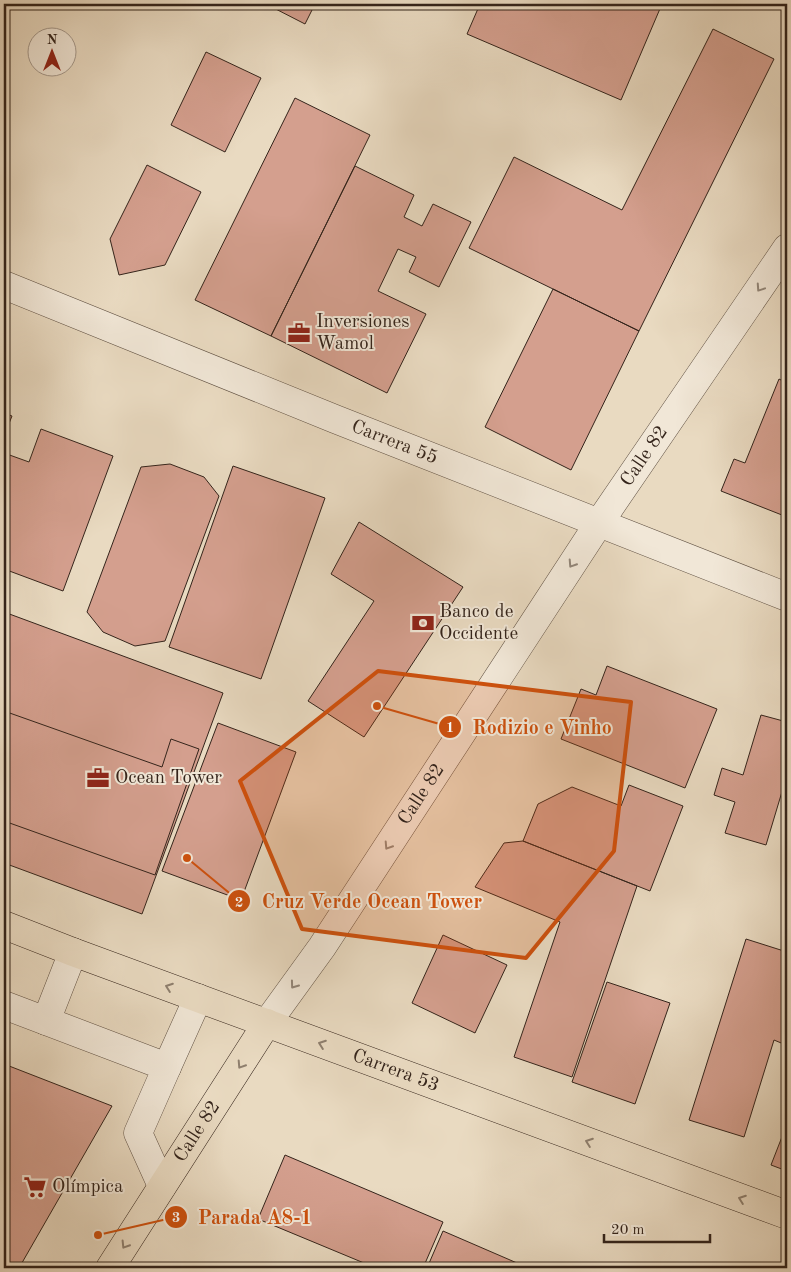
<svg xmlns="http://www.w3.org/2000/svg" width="791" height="1272" font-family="'Old Standard TT',serif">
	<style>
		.building { fill: #d49f8e; stroke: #34241b }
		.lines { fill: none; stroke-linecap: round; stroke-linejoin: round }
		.minor-casing { stroke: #615244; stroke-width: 29 }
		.major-casing { stroke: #34241b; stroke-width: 29 }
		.minor { stroke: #f1e7d7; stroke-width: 28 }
		.major { stroke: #e9dac1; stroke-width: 28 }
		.oneway { stroke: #928679 }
		.oneway2 { stroke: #8e7f6e }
		.marked { fill: #cd510e; fill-opacity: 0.2; stroke: #cd510e; stroke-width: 4; stroke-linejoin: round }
		.labels { text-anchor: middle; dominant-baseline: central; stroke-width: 4; stroke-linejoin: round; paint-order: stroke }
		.poi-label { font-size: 19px; fill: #34241b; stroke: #f1e7d7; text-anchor: start }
		.street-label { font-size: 19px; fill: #34241b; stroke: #f1e7d7 }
		.leader { fill: none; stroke: #cd510e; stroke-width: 2 }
		.callout-dot { fill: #cd510e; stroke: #f1e7d7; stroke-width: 2 }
		.mark-label { font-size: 15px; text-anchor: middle; font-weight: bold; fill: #fff }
		.callout-label { font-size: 20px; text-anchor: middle; font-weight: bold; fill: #cd510e; stroke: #f1e7d7; stroke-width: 4; stroke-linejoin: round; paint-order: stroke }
	</style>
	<rect width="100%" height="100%" fill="#e9dac1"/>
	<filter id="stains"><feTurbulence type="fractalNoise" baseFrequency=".004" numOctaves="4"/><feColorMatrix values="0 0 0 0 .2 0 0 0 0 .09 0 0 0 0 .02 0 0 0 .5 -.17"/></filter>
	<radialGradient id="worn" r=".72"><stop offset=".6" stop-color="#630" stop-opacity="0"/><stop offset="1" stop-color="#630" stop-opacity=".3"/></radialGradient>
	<!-- building -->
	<path class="building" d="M266,4H315L305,24Z
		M480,4H662L621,100L467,34Z
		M713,29L774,59L639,331L469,248L514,157L622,210Z
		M206,52L261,78L225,152L171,125Z
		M295,98L370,135L271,336L195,300Z
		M147,165L201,192L165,265L119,275L110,239Z
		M355,166L414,195L404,217L422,226L433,204L471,222L439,287L409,272L416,257L398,249L378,291L426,314L387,393L271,336Z
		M553,289L639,331L571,470L485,427Z
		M779,379L787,383V517L721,491L734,459L745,463Z
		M4,413L12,416L4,436Z
		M41,429L113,456L63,591L4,569V453L29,462Z
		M170,464L204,477L219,496L165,641L135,646L103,632L87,612L141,467Z
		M233,466L325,498L261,679L169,647Z
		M359,522L463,587L364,737L308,701L374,601L331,574Z
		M4,612L223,693L142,914L4,863Z
		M607,666L717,709L685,788L561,739L581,689L596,695Z
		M4,711L162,767L171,739L199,749L155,875L4,821Z
		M761,715L787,722V775L766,845L725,833L735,802L714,795L722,768L743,775Z
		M218,723L296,752L241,900L162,871Z
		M629,785L683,806L650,891L523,841L538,804L572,787L621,806Z
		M523,841L637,886L572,1077L514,1057L560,922L475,887L504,843Z
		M443,935L507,965L475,1033L412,1003Z
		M746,939L787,952V1042L786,1045L774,1040L744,1137L689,1120Z
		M607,982L670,1003L635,1104L572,1082Z
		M4,1064L112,1106L19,1268H4Z
		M787,1124V1171L771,1165Z
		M285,1155L443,1222L423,1268H376L258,1219Z
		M443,1231L517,1263L515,1268H427Z"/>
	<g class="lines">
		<defs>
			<g id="minor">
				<path id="s1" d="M4,285L335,419L787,597"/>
				<path d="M4,1005L167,1067L138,1133L162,1186"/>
				<path d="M46,1021L73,952"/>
				<path id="s2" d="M267,1023L322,947L599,523L787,248"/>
				<path d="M167,1067L198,998"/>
			</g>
			<g id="major">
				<path id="s3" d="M4,925L73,952L787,1215"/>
				<path id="s4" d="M110,1268L267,1023"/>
			</g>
		</defs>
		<!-- minor casing -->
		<use href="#minor" class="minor-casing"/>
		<!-- major casing -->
		<use href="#major" class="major-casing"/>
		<!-- minor -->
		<use href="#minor" class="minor"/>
		<!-- major -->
		<use href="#major" class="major"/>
	</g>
	<!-- one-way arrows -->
	<defs><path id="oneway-chevron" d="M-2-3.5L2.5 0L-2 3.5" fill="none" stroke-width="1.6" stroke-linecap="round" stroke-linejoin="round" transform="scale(1.25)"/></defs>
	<g class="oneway">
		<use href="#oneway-chevron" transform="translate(760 288) rotate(124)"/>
		<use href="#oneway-chevron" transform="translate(572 564) rotate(123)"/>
		<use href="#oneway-chevron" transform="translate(388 846) rotate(123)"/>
		<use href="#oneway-chevron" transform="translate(294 985) rotate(126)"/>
	</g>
	<g class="oneway2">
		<use href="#oneway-chevron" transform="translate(169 987) rotate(-160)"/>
		<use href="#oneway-chevron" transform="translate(322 1044) rotate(-160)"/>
		<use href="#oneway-chevron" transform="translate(241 1065) rotate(123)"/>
		<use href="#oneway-chevron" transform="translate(589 1142) rotate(-160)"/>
		<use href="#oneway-chevron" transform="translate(742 1199) rotate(-160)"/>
		<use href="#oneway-chevron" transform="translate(125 1245) rotate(122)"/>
	</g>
	<!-- marked area -->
	<path class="marked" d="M378,671L631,702L614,851L526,958L302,929L240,781Z"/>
	<!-- icons -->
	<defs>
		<symbol id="office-bare" viewBox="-9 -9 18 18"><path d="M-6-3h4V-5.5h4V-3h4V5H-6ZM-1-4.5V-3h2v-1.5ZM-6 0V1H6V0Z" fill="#8f2418" stroke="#f1e7d7" stroke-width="2.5" paint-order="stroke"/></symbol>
		<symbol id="bank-bare" viewBox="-9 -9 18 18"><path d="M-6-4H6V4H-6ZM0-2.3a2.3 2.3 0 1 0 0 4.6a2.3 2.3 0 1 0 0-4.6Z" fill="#8f2418" stroke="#f1e7d7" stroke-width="2.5" paint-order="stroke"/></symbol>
		<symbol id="supermarket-bare" viewBox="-9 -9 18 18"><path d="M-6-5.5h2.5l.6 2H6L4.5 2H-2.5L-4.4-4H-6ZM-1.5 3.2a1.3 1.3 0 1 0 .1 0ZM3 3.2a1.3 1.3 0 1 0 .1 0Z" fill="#8f2418" stroke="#f1e7d7" stroke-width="2.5" paint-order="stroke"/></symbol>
	</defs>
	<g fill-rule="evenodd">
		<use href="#office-bare" x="283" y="317" width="32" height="32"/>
		<use href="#bank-bare" x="407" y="607" width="32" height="32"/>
		<use href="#office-bare" x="82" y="762" width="32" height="32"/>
		<use href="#supermarket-bare" x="19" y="1171" width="32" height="32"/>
	</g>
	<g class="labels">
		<!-- poi labels -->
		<g class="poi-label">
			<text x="316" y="322">Inversiones<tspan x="316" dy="22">Wamol</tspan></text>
			<text x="439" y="612">Banco de<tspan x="439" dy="22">Occidente</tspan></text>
			<text x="115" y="778">Ocean Tower</text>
			<text x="52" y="1187">Olímpica</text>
		</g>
		<!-- street labels -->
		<g class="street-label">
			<text stroke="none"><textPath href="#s1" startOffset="421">Carrera 55</textPath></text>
			<text stroke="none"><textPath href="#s2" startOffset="681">Calle 82</textPath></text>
			<text stroke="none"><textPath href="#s2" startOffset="276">Calle 82</textPath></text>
			<text stroke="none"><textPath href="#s3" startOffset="418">Carrera 53</textPath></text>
			<text stroke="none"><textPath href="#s4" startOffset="162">Calle 82</textPath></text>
		</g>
	</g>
	<!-- callouts -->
	<path class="leader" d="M377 706L450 727M187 858L239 901M98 1235L176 1217"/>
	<g class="callout-dot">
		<circle cx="377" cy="706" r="5"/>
		<circle cx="187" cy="858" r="5"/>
		<circle cx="98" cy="1235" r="5"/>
		<circle cx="450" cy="727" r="12"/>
		<circle cx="239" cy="901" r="12"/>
		<circle cx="176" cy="1217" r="12"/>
	</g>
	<g class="mark-label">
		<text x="450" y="732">1</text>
		<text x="239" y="907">2</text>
		<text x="176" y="1222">3</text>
	</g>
	<g class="callout-label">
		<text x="542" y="734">Rodizio e Vinho</text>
		<text x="372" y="908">Cruz Verde Ocean Tower</text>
		<text x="255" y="1224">Parada A8-1</text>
	</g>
	<!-- margin -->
	<rect width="791" height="1272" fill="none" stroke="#e9dac1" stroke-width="20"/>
	<rect x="5" y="5" width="781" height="1262" fill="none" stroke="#34241b" stroke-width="2.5"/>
	<rect x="10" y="10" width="771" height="1252" fill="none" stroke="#34241b"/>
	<!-- north arrow -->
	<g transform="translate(52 52)"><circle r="24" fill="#f1e7d7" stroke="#a5998c"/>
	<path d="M0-4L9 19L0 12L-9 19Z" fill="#8f2418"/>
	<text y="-8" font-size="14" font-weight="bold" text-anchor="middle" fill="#34241b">N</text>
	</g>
	<!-- scale -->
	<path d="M604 1234v8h106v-8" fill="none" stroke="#34241b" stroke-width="2.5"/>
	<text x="611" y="1234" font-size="15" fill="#34241b" stroke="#f1e7d7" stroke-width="4" paint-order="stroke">20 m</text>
	<rect width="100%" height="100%" filter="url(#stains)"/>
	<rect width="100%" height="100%" fill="url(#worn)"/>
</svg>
